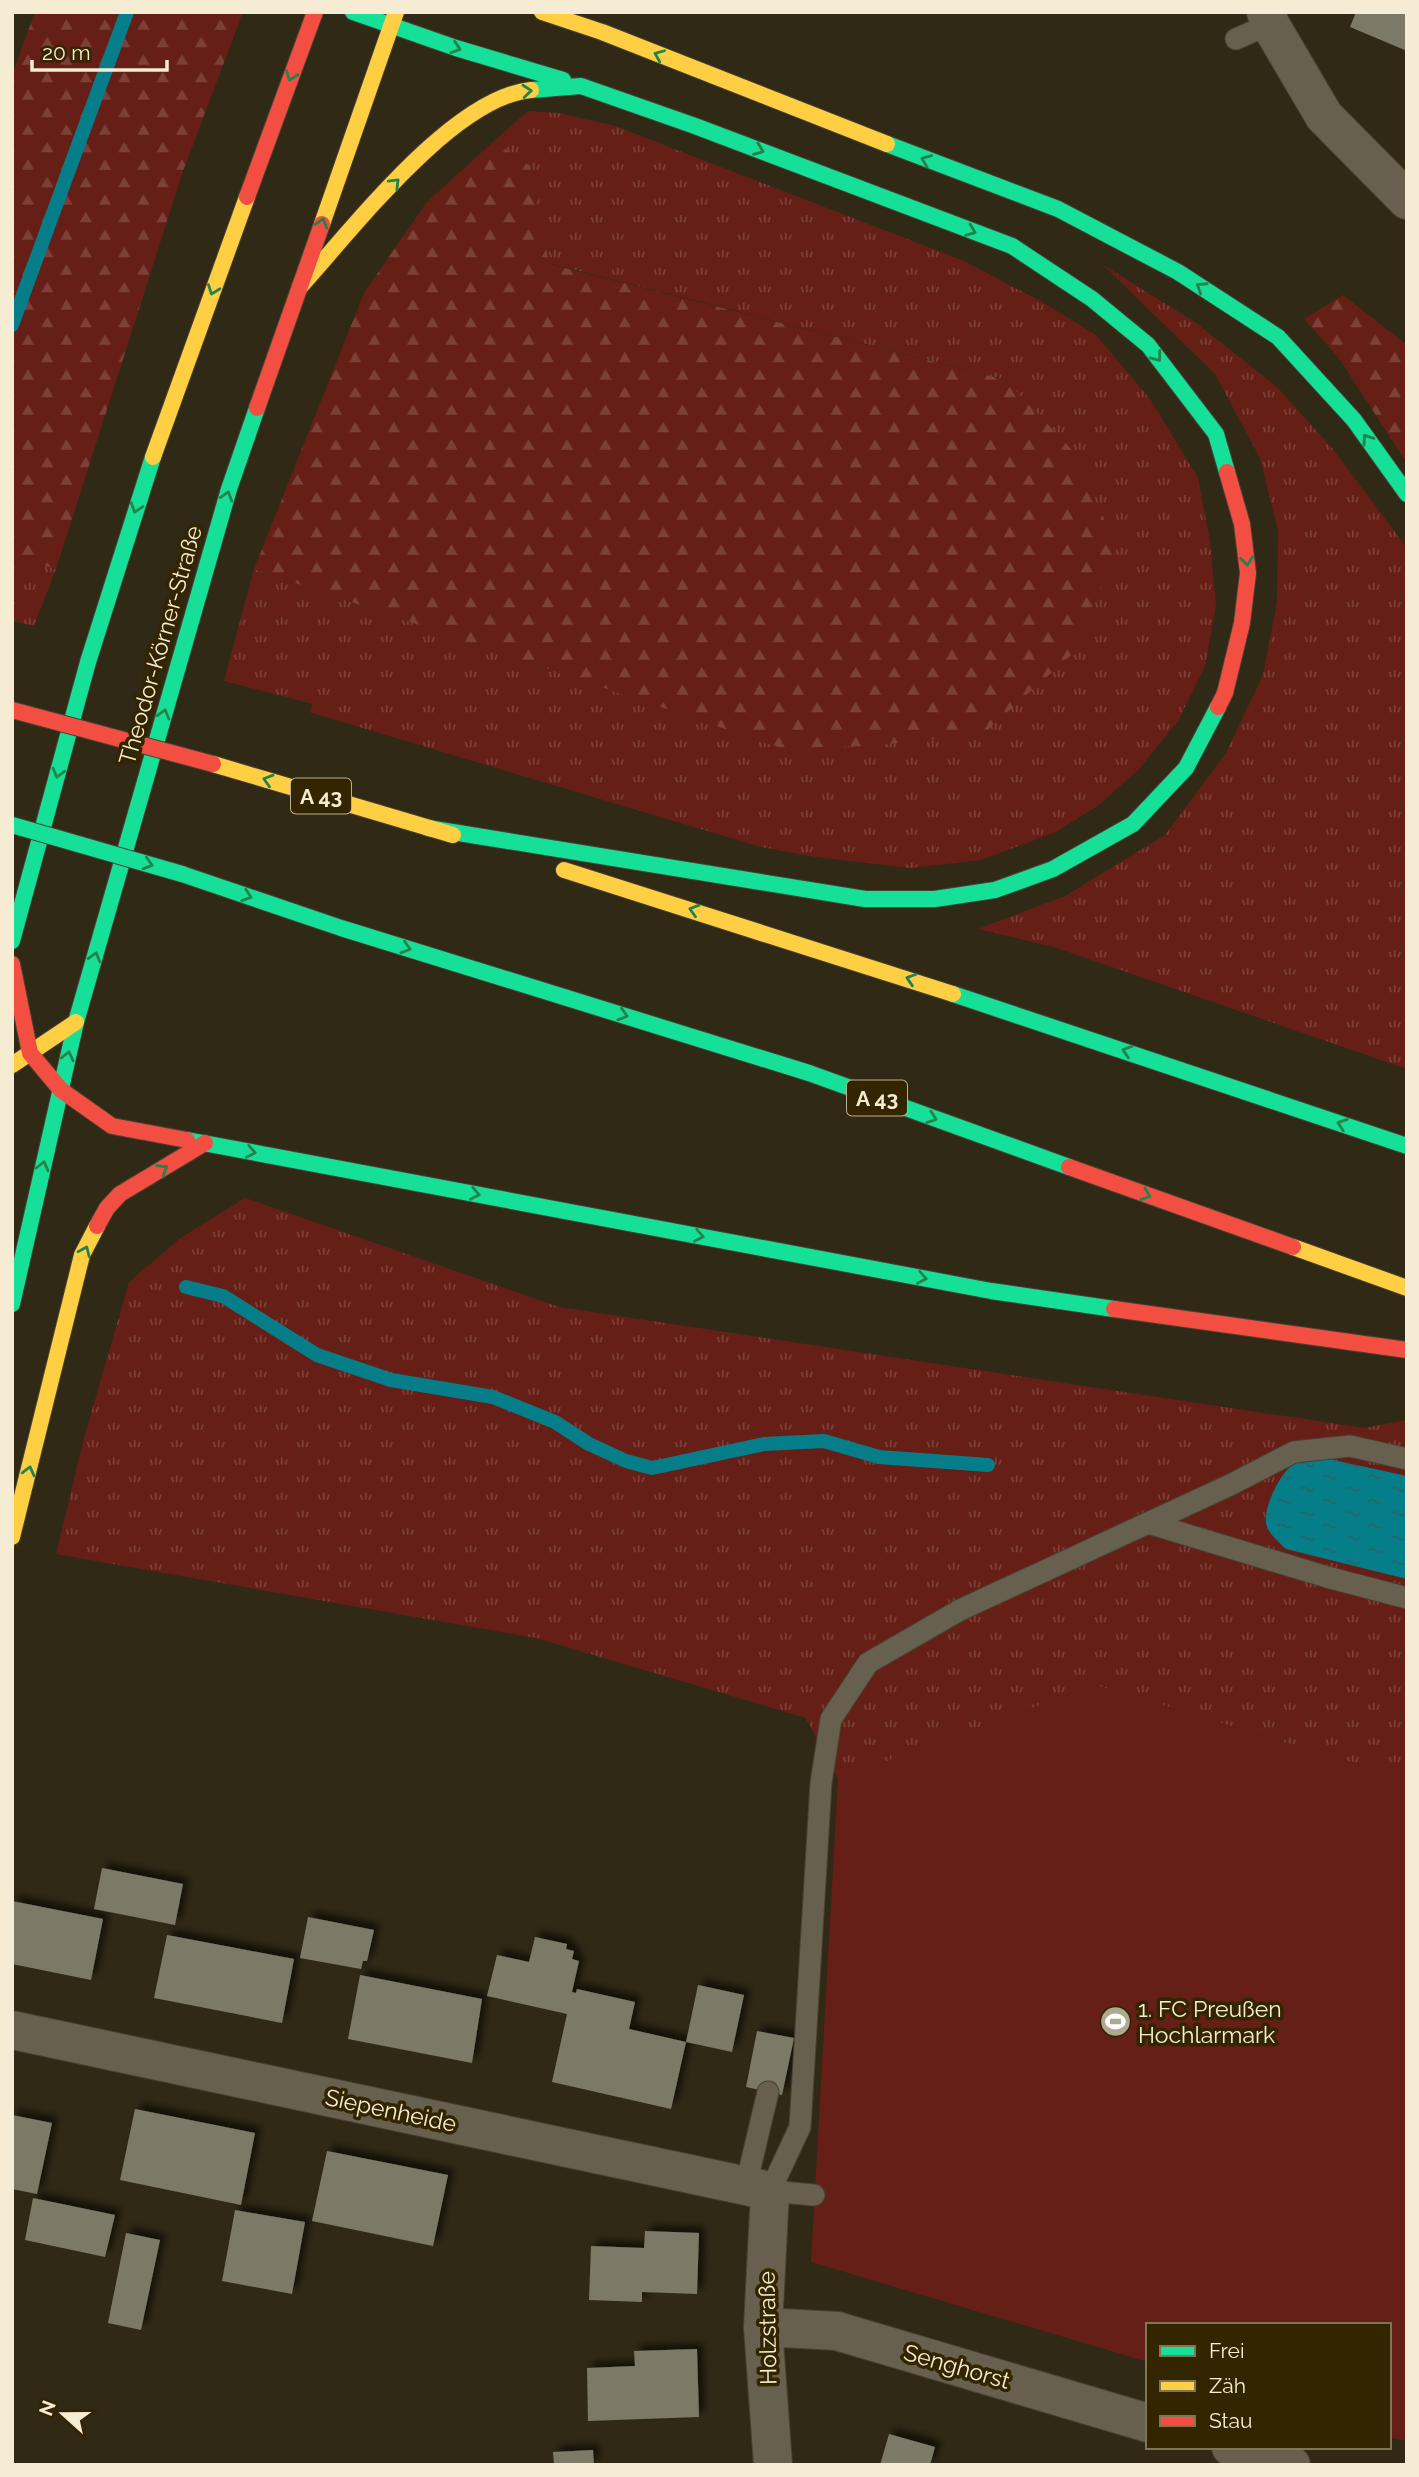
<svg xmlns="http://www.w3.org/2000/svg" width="1419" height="2477" font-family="Raleway,sans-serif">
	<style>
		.grass { fill: url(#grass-tufts) }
		.forest { fill: url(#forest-firs) }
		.pitch { fill: #661f17 }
		.water { fill: url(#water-ripples) }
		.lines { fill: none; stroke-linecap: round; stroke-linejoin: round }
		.stream { stroke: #067e8a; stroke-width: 14 }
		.building { fill: #7c7966; filter: url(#shadow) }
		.lane-casing { stroke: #484233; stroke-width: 23 }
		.street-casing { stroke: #484233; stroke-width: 40 }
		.fast-casing { stroke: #484233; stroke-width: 18 }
		.slow-casing { stroke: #484233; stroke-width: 18 }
		.jam-casing { stroke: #484233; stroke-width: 18 }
		.lane { stroke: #67604f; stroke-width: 21 }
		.street { stroke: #67604f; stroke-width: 38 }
		.fast { stroke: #16e098; stroke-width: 16 }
		.slow { stroke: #ffcf43; stroke-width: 16 }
		.jam { stroke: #f24e42; stroke-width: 16 }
		.fast-bridge-casing { stroke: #484233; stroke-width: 18; stroke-linecap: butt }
		.jam-bridge-casing { stroke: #484233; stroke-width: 18; stroke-linecap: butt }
		.fast-bridge { stroke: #16e098; stroke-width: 16 }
		.jam-bridge { stroke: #f24e42; stroke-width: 16 }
		.oneway { stroke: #24824c }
		.labels { text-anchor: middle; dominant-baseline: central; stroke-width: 7; stroke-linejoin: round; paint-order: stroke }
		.shield { fill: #322500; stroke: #bbb094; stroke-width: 2 }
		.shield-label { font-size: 21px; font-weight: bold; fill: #f6ecd3 }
		.street-label { font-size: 23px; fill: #f6ecd3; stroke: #322500 }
		.poi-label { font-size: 23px; fill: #f6ecd3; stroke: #322500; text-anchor: start }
	</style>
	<defs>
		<pattern id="grass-tufts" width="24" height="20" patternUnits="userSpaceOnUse" patternTransform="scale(1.75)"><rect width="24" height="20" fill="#661f17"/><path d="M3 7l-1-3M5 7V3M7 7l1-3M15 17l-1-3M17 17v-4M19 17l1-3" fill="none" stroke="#7c4038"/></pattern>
		<pattern id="forest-firs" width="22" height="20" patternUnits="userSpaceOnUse" patternTransform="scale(1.75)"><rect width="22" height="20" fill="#661f17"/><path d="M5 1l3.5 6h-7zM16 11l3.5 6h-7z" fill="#7c4038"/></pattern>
		<pattern id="water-ripples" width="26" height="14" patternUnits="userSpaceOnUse" patternTransform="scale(1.75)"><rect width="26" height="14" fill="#067e8a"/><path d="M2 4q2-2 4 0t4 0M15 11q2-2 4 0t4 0" fill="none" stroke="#256568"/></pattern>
		<filter id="shadow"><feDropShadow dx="6" dy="-6" stdDeviation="3.5" flood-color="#0009"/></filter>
	</defs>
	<rect width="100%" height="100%" fill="#302915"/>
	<!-- grass -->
	<path class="grass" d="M528,111L559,113L615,126L964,261L1042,302L1096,335L1150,399L1198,478L1210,541L1216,606L1205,666L1178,721L1139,769L1099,805L1056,832L981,860L910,868L816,857L761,847L309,712L313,704L224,681L254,569L781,748L1007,380L548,263L530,166L494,141Z
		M1102,264L1196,323L1277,387L1332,448L1407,548V1069L1054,947L978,929L1065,896L1165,835L1226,753L1263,675L1277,602L1278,531L1260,458L1215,374Z
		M12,557L56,569L34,626L12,621Z
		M245,1198L559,1307L1364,1428L1407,1420V1779L1095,1685L838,1779L806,1718L536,1638L56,1554L83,1442L129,1282L182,1237Z"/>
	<!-- forest -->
	<path class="forest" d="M35,12H243L183,171L56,569L12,557V75Z
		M494,141L530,166L549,264L1006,380L1071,449L1117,546L1078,649L983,734L869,746L781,748L254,569L364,293L426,203Z
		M1343,295L1407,345V463L1338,357L1304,319Z"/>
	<!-- pitch -->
	<path class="pitch" d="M1095,1685L1407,1779V2439L1401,2440L1389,2437V2325H1148V2362L811,2262L838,1779Z"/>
	<!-- water -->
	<path class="water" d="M1307,1458H1324L1407,1476V1579L1286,1549C1280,1543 1270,1535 1267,1527C1261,1511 1279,1476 1291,1466C1295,1462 1302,1460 1307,1458Z"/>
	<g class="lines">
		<!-- stream -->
		<path class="stream" d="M12,325L127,12
			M186,1287L223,1296L317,1355L391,1380L493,1397L555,1422L589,1444L626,1461L652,1468L764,1444L824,1441L879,1457L988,1465"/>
	</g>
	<!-- building -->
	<path class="building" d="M1356,12H1407V51L1350,27Z
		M102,1868L183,1884L175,1925L94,1909Z
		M12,1901L103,1919L91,1980L12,1964Z
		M308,1917L374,1930L367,1961H363L361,1969L300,1958Z
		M167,1935L294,1959L282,2023L154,1998Z
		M535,1937L567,1944L566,1949L574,1951L572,1959L579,1961L572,1992L576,1993L577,1989L635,2002L629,2029L686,2042L671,2109L552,2082L567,2014L487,1996L497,1955L529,1962Z
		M360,1975L482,1999L472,2063L348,2039Z
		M698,1985L744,1995L732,2052L686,2042Z
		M757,2031L794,2038L782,2095L746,2087Z
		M135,2109L255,2133L241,2205L120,2180Z
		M12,2115L52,2123L37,2194L12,2189Z
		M327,2151L448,2175L433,2246L312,2221Z
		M33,2198L115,2215L105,2257L25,2240Z
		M235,2210L305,2222L292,2294L222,2281Z
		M645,2231L699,2233L697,2294L642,2292V2302L589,2300L591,2246L644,2248Z
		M126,2233L160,2240L141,2330L108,2323Z
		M697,2349L699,2417L588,2421L587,2368L635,2366L634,2351Z
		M889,2434L935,2447L930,2465H880Z
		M593,2450L594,2465H554L553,2452Z"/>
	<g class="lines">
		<defs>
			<path id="lane" d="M1236,39L1270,24
				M1148,1523L1327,1577L1407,1598
				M746,2185L768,2092
				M814,2195L770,2191L800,2127L821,1783L831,1719L868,1663L960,1610L1230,1485L1294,1452L1350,1446L1407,1459"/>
			<path id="street" d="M1266,12L1270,24L1324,116L1407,200
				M12,2030L770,2191L763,2327L773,2465
				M763,2327L837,2331L1148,2423
				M1231,2447L1291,2465"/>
			<path id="fast" d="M353,12L456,48L563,80
				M531,90L581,86L695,126L1012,246L1092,299L1148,345L1216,434L1227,472
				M887,144L1058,209L1178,272L1278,337L1354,420L1407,494
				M428,828L865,899H935L995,890L1053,869L1133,824L1186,768L1218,707
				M182,874L341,928L809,1073L1069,1167
				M12,941L88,662L153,457
				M953,994L1407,1146
				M187,1140L991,1291L1114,1309
				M12,1304L76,1022L229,489L257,408"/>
			<path id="slow" d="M542,12L602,32L887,144
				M322,224L396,12
				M300,287C352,230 453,97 531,90
				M153,457L247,197
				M213,764L453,835
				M564,870L953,994
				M12,1065L76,1022
				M1293,1247L1407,1288
				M12,1537L82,1255L97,1226"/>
			<path id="jam" d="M247,197L315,12
				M257,408L322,224
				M1218,707L1225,693L1242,623L1248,573L1242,524L1227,472
				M12,964L30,1053L61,1090L112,1126L187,1140
				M1069,1167L1293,1247
				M97,1226L107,1208L120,1194L205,1143
				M1114,1309L1407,1350"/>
		</defs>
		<!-- lane casing -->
		<use href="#lane" class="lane-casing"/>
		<!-- street casing -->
		<use href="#street" class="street-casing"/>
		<!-- fast casing -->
		<use href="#fast" class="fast-casing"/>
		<!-- slow casing -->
		<use href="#slow" class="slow-casing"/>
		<!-- jam casing -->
		<use href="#jam" class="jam-casing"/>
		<!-- lane -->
		<use href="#lane" class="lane"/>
		<!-- street -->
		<use href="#street" class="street"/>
		<!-- fast -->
		<use href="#fast" class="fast"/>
		<!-- slow -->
		<use href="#slow" class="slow"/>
		<!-- jam -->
		<use href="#jam" class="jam"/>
		<defs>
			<path id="fast-bridge" d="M12,825L182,874"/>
			<path id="jam-bridge" d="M12,710L213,764"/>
		</defs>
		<!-- fast-bridge casing -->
		<use href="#fast-bridge" class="fast-bridge-casing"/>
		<!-- jam-bridge casing -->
		<use href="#jam-bridge" class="jam-bridge-casing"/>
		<!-- fast-bridge -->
		<use href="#fast-bridge" class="fast-bridge"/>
		<!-- jam-bridge -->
		<use href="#jam-bridge" class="jam-bridge"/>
	</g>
	<!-- one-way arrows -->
	<defs><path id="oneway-chevron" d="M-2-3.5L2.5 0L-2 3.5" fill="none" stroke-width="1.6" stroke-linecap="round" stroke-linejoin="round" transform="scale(1.75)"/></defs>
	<g class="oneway">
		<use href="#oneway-chevron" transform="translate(456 48) rotate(18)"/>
		<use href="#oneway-chevron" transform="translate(659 55) rotate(-157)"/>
		<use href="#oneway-chevron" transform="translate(291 76) rotate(110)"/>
		<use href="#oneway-chevron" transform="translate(527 91) rotate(-5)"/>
		<use href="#oneway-chevron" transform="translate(759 150) rotate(21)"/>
		<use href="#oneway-chevron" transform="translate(926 160) rotate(-159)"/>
		<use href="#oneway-chevron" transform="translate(395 183) rotate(-45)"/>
		<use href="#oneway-chevron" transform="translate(322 223) rotate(-71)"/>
		<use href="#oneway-chevron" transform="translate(971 231) rotate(21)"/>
		<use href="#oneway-chevron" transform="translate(1201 287) rotate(-147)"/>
		<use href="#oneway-chevron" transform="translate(213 290) rotate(110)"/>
		<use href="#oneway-chevron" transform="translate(1157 357) rotate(53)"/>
		<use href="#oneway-chevron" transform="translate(1367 439) rotate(-125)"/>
		<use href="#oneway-chevron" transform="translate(227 496) rotate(-73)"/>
		<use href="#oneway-chevron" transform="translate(136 508) rotate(108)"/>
		<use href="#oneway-chevron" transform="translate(1247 561) rotate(83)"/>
		<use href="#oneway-chevron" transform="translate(164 714) rotate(-74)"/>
		<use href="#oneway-chevron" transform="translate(58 773) rotate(105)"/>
		<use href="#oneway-chevron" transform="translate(268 780) rotate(-163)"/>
		<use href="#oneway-chevron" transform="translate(148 864) rotate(16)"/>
		<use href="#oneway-chevron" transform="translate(247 896) rotate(19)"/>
		<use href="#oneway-chevron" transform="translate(694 910) rotate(-163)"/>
		<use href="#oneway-chevron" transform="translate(406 948) rotate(17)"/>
		<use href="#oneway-chevron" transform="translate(95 957) rotate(-74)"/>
		<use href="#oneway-chevron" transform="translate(911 979) rotate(-162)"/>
		<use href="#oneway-chevron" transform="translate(623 1015) rotate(17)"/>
		<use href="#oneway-chevron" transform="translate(1127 1051) rotate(-162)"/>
		<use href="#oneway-chevron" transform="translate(68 1056) rotate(-77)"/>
		<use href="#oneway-chevron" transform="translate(932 1118) rotate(20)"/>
		<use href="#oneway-chevron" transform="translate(1342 1124) rotate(-161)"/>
		<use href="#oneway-chevron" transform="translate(251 1152) rotate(11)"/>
		<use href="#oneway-chevron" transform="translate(43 1166) rotate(-77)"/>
		<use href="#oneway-chevron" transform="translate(163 1169) rotate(-31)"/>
		<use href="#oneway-chevron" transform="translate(475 1194) rotate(11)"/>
		<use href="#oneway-chevron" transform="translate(1146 1195) rotate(20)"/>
		<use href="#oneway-chevron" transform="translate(699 1236) rotate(11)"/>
		<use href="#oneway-chevron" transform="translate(85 1251) rotate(-66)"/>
		<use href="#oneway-chevron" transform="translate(922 1278) rotate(11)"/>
		<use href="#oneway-chevron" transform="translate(29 1471) rotate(-76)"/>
	</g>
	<!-- icons -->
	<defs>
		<symbol id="stadium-disc" viewBox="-11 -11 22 22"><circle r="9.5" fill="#b1a890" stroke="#322500"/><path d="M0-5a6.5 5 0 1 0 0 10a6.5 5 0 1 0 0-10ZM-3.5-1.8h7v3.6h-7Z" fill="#fff"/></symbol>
	</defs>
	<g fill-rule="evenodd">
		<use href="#stadium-disc" x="1098" y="2004" width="35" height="35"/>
	</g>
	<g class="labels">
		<!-- shield labels -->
		<g class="shield">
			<rect x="291" y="778.5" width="60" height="35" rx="5"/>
			<rect x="847" y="1080.5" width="60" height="35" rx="5"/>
		</g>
		<g class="shield-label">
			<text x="321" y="796">A 43</text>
			<text x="877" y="1098">A 43</text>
		</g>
		<!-- street labels -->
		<g class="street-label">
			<text transform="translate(160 645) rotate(-74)">Theodor-Körner-Straße</text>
			<text transform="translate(391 2110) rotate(12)">Siepenheide</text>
			<text transform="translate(767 2328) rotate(-91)">Holzstraße</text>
			<text transform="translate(957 2366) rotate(16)">Senghorst</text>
		</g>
		<!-- poi labels -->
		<g class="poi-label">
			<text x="1138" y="2008">1. FC Preußen<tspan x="1138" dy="26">Hochlarmark</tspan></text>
		</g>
	</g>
	<!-- border -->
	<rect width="1419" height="2477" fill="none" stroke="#f6ecd3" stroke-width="28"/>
	<!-- legend -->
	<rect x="1146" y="2323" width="245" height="126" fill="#322500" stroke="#807554" stroke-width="2"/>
	<rect x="1160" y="2346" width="35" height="10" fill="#16e098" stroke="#807554" stroke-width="2"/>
	<text x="1209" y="2358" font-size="21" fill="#f6ecd3">Frei</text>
	<rect x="1160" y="2381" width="35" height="10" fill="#ffcf43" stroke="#807554" stroke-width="2"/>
	<text x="1209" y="2393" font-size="21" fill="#f6ecd3">Zäh</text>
	<rect x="1160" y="2416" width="35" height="10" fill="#f24e42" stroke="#807554" stroke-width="2"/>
	<text x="1209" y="2428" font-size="21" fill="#f6ecd3">Stau</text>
	<!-- north arrow -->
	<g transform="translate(63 2414) rotate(291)" stroke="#322500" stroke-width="5" paint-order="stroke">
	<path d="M0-5L12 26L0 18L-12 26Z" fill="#f6ecd3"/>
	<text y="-10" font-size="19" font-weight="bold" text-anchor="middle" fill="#f6ecd3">N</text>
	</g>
	<!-- scale -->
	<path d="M32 60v10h135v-10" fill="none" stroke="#f6ecd3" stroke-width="3.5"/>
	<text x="42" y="60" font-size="21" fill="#f6ecd3" stroke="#322500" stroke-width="5" paint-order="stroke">20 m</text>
</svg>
